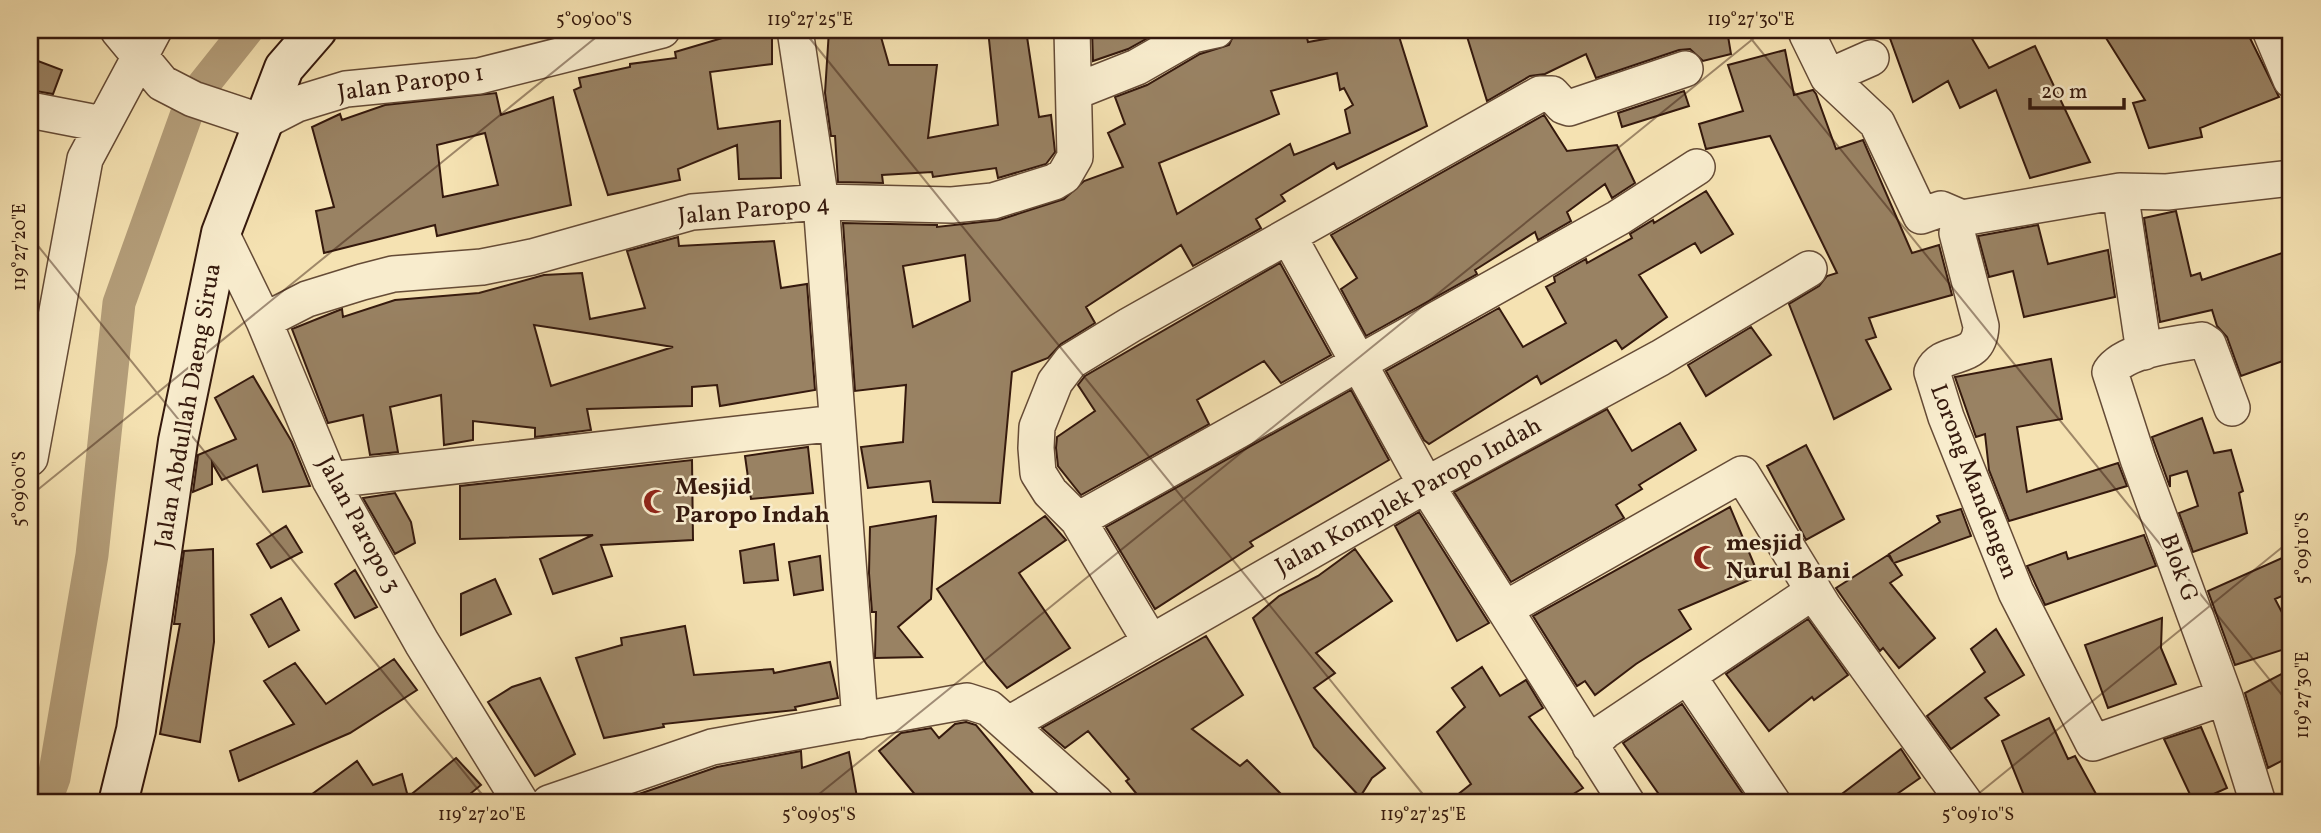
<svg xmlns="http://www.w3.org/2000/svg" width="2321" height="833" font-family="Vollkorn,serif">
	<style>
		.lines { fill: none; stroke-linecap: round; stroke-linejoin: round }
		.canal { stroke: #b49e7a; stroke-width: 33 }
		.building { fill: #998263; stroke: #35190d; stroke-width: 2; fill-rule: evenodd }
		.minor-casing { stroke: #654b36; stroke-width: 38 }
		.secondary-casing { stroke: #35190d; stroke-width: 42 }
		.minor { stroke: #f8eccd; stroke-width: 35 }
		.secondary { stroke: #f8eccd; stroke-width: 38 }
		.ticks { fill: none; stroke: #35190d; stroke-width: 2; stroke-opacity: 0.45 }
		.labels { text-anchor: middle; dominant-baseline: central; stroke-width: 5; stroke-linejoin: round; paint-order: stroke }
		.street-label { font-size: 24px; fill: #35190d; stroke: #f8eccd }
		.poi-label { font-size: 24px; font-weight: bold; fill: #35190d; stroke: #f8eccd; text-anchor: start }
		.neatline { fill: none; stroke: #35190d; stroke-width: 2.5 }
		.ticks-label { font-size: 18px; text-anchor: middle; fill: #35190d }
	</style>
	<rect width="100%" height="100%" fill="#f5e2b2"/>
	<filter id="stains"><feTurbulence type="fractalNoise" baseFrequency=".00286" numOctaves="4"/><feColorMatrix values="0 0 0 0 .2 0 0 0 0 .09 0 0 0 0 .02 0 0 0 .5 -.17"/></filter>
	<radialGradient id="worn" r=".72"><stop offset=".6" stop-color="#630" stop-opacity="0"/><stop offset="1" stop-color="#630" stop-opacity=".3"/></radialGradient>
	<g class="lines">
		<!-- canal -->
		<path class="canal" d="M45,803L54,778L92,555L119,303L192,99L247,30"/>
	</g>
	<!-- building -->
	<path class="building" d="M736,30H772V64L710,72L718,129L780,121L781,178L739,179L737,145L678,169L680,180L608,195L574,90L581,87L579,78L630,67V64L676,58L675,52L736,34Z
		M829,30H879L889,65H937L928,138L998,125L988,30H1026L1039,117L1051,115L1055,152L1046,164L998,178L996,168L933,177L932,172L882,175L883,183L838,182L835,136H831L825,93Z
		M1092,30H1162L1128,49L1093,61Z
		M1236,30H1305L1308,42L1375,30H1397L1427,126L1337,169L1334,163L1281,195L1285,201L1256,219L1261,228L1193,266L1181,245L1086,307L1095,323L1061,344L1048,358L1012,372L1000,503L933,502L930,481L868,488L861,447L903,442L906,385L855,391L843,223L937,225V227L999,220L1064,199L1084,181L1123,167L1108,133L1125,124L1115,97L1147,85L1200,54L1229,45ZM1337,73L1340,90L1344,88L1353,105L1345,110L1350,133L1294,155L1290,144L1177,214L1159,163L1279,114L1271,91ZM965,255L970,301L913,327L903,266Z
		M1465,30H1670L1671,34L1727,30L1731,54L1703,61L1690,49L1679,50L1596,78L1586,54L1545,74L1530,76L1487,101Z
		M1887,30H1967L1989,68L2035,46L2090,162L2030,178L1996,90L1960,108L1948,81L1913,102Z
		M2101,30H2246L2279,97L2200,128L2202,137L2149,148L2133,103L2145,100Z
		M1785,50L1794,95L1813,90L1816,94L1836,149L1863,140L1912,253L1939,245L1952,295L1869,318L1876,337L1866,340L1891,389L1834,419L1789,304L1819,286L1827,276L1837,273L1770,136L1706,149L1699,124L1743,111L1728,65Z
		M30,58L62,70L53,94L30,90Z
		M1684,91L1689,106L1622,127L1618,113Z
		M496,93L501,115L553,97L571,205L437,236L435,225L324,253L316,211L334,207L312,127L340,114L342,120L385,105ZM485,133L498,185L443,197L437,145Z
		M1544,115L1567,151L1617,145L1635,183L1612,198L1605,184L1567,212L1571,221L1538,240L1535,232L1475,270L1477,274L1366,336L1341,289L1357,278L1331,235Z
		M1706,191L1733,234L1701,253L1695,243L1639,275L1667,317L1622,349L1616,340L1541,384L1537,376L1429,444L1424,440L1386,371L1499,308L1523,347L1566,323L1546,287L1555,282L1554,277L1586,259L1587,263L1632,238L1630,234L1653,220L1654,223Z
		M2176,211L2191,276L2200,273L2202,280L2291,250V358L2241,376L2227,337L2217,326L2212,310L2160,322L2144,218Z
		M2038,225L2048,264L2108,250L2115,297L2024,317L2013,271L1989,277L1978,236Z
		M678,237L679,246L774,241L781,288L807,284L815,390L720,406L717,385L692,387V406L587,409L591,430L535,437V428L473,421V440L444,445L441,395L390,407L398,452L370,455L363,415L328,423L292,329L342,309L343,317L395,300L479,293L544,275L582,273L590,319L645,308L627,251ZM534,325L593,334L673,347L551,386Z
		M1280,263L1331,355L1281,383L1264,361L1197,400L1209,424L1081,495L1058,466L1056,448L1057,437L1095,411L1078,385L1085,376Z
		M1751,327L1771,355L1706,396L1688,365Z
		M2051,359L2062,419L2017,427L2027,492L2118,463L2127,486L2009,521L1989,470L1985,434L1976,437L1955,377Z
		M253,376L292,442L310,486L263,492L257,465L222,480L212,463V484L193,492L198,455L236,439L215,398Z
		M1351,390L1389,460L1250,542L1253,546L1155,609L1106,527Z
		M1607,409L1632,451L1680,423L1696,450L1639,485L1642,489L1616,505L1624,518L1511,582L1454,492Z
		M2202,418L2214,453L2231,450L2243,491L2239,493L2247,533L2193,552L2179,513L2198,506L2187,471L2170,476V487L2152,437Z
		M1806,445L1844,519L1806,540L1767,466Z
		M808,447L813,493L751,499L745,456Z
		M692,460L693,540L601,545L612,576L553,594L540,559L593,535L460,539V486Z
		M395,493L411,522L415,543L395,554L363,498Z
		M1730,507L1759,576L1679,610L1691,629L1636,664L1595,695L1585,681L1577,686L1533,616Z
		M1961,509L1971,536L1894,563L1902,575L1890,583L1935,638L1899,668L1883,648L1880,651L1836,588L1888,555L1893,562L1889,554L1940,522L1937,516Z
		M1419,512L1489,623L1457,641L1395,526Z
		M936,516L931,599L898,627L922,657L875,658L876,612H872L869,573L870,527Z
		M1045,516L1066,540L1019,573L1070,648L1007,688L987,665L937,589Z
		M286,526L302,552L271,568L257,544Z
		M2144,535L2156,566L2045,605L2027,566L2066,552L2068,559Z
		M774,544L778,580L744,583L740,551Z
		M213,549L214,642L200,742L160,734L180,624H174L184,551Z
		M1355,549L1392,601L1316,653L1335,673L1314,688L1385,768L1372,778L1360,797L1314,747L1253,618L1279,596L1318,576Z
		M2291,554V592L2275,599L2291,630V647L2235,665L2208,591Z
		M820,556L823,590L794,595L789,562Z
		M355,570L377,607L355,618L335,584Z
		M495,579L511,614L461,635V594Z
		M281,598L299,630L269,647L251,615Z
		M2162,618L2161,648L2176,684L2108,708L2085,645Z
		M1808,619L1848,675L1814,700L1812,697L1769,731L1726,674Z
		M685,626L694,675L773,669L774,673L830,662L838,698L795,707L796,710L663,724L664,727L604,738L576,658L622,645L621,638Z
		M1996,629L2024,675L1985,698L1999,715L1951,749L1927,716L1985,672L1971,649Z
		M1206,636L1243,695L1192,729L1240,766L1247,760L1290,803H1144L1126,781L1129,779L1088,731L1065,748L1042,728Z
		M394,659L417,690L350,733L239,781L230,751L294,724L264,681L295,663L326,704Z
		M1482,667L1500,696L1526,680L1543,708L1529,717L1583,788L1559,803H1447L1471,784L1437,732L1465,707L1452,688Z
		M2291,669V756L2268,768L2245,693Z
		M540,678L575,754L535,776L488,702L512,687Z
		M1682,704L1749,803H1665L1623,743Z
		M2049,718L2068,759L2075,756L2101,803H2027L2002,741Z
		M966,722L976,725L1041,803H922L879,751L901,733L931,728L939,738L955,724Z
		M2201,727L2227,788L2194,803L2164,739Z
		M1901,749L1920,778L1884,803H1830Z
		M801,751L802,768L849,752L858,803H613L717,767Z
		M456,758L481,785L459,803H300L357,761L373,785L402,774L408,797Z"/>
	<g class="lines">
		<defs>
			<path id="minor" d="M118,30L162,83L193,99L262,122L297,104L346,89L479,76L662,30
				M795,30L821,202L860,721
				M2270,30L2291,80
				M1807,34L1828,77L1877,123L1921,216L1941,209L1962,218
				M1828,77L1871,58
				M1074,92L1137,67L1193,35L1216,30
				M30,110L102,124
				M2120,191L2144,352
				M221,233L264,321L330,480L422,643L521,803
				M1289,237L1426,485L1627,803
				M264,321L307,299L362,282L393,274L482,267L532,257L692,212L821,202L952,205L993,201L1054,182L1064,176L1075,157L1072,30
				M2232,408L2208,344L2202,340C2177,344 2125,349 2110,372L2138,459L2225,697L2258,803
				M30,458L85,159L154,30
				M330,480L837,423
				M1078,520L1618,218L1697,167
				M1505,609L1742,474L1823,606L1965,803
				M1150,641L1078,520L1050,492L1038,473L1036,448L1037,427L1055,382L1071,361L1130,325L1540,94H1552L1563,106L1569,108L1685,69
				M1688,676L1773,803
				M2225,697L2093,743L2016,592L1946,417L1932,372C1944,346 1979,365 1981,326L1957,233L1962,218L2120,191L2167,192L2291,178
				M1009,724L1426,485L1660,358L1809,269
				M1590,746L1605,731L1814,591
				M549,803L712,747L967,701L989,708L1096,803"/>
			<path id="secondary" d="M118,803L136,730L178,441L221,233L284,68L317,30"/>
		</defs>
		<!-- minor casing -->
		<use href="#minor" class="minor-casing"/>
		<!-- secondary casing -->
		<use href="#secondary" class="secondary-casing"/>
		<!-- minor -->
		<use href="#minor" class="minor"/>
		<!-- secondary -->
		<use href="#secondary" class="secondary"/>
	</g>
	<!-- ticks -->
	<path class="ticks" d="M803,30L1430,803M1744,30L2291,706M30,236L489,803M30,496L605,30M808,803L1764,30M1967,803L2291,540"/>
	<!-- icons -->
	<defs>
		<symbol id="mosque-bare" viewBox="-9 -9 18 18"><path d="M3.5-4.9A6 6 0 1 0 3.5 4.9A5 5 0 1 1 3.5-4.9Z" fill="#8f2418" stroke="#f8eccd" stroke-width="2.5" paint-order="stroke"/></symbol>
	</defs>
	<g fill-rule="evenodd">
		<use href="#mosque-bare" x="638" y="484" width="35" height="35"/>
		<use href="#mosque-bare" x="1688" y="540" width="35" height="35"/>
	</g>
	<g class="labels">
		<!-- street labels -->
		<g class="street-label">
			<text transform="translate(411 84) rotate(-8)">Jalan Paropo 1</text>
			<text transform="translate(754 211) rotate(-5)">Jalan Paropo 4</text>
			<text transform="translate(189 406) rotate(-80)">Jalan Abdullah Daeng Sirua</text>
			<text transform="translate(1973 482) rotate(69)">Lorong Mandengen</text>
			<text transform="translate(1409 497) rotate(-29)">Jalan Komplek Paropo Indah</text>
			<text transform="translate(358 525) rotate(62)">Jalan Paropo 3</text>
			<text transform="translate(2178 568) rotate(70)">Blok G</text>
		</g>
		<!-- poi labels -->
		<g class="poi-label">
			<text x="675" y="488">Mesjid<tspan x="675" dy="28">Paropo Indah</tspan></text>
			<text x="1726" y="544">mesjid<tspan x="1726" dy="28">Nurul Bani</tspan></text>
		</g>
	</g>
	<!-- margin -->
	<rect width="2321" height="833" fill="none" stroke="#f5e2b2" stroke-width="77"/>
	<!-- scale -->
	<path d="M2030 98v10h94v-10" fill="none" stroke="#35190d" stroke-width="3.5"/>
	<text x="2041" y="98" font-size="21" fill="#35190d" stroke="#f8eccd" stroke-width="5" paint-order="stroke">20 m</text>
	<rect x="38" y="38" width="2244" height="756" class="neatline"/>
	<g class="ticks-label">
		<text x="594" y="25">5°09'00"S</text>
		<text x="810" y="25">119°27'25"E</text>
		<text x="1751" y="25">119°27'30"E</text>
		<text transform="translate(19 247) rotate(-90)" y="6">119°27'20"E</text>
		<text transform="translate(19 489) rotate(-90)" y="6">5°09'00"S</text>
		<text transform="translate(2302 548) rotate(-90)" y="6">5°09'10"S</text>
		<text transform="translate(2302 695) rotate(-90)" y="6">119°27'30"E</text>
		<text x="482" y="820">119°27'20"E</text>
		<text x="819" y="820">5°09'05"S</text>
		<text x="1423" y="820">119°27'25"E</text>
		<text x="1978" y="820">5°09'10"S</text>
	</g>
	<rect width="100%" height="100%" filter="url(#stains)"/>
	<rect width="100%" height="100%" fill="url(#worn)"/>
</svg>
